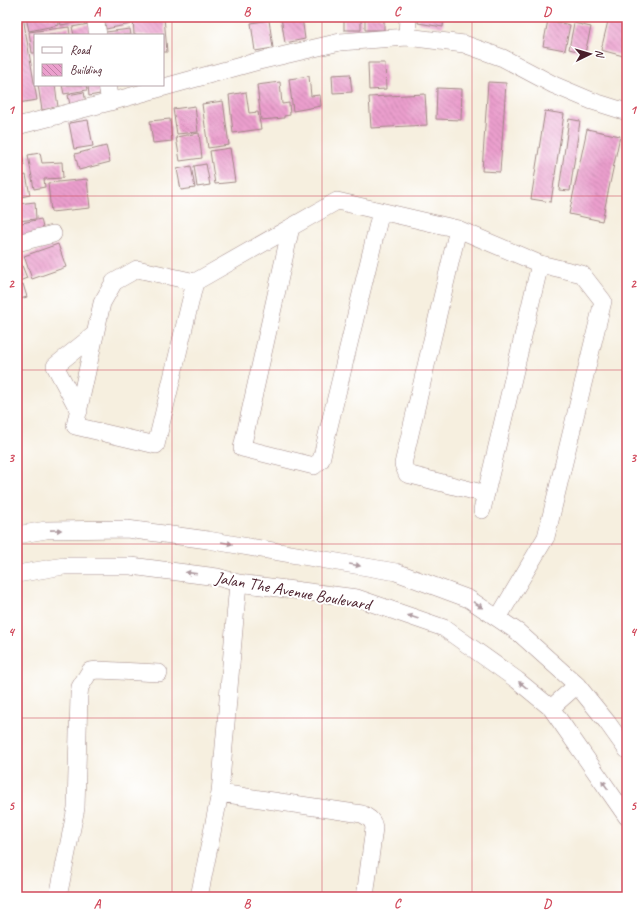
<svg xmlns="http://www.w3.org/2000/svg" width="644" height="914" font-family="Caveat,sans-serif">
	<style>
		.building { fill: url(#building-back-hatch) }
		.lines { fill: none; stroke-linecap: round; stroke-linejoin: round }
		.minor-casing { stroke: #a08785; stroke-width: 18 }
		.minor { stroke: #fff; stroke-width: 17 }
		.oneway { fill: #ae9aa0 }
		.grid { fill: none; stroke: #d1495b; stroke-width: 1; stroke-opacity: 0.55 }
		.labels { text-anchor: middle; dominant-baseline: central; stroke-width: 4; stroke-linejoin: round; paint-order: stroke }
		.street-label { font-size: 17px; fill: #4a1f2b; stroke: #fff }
		.neatline { fill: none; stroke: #d1495b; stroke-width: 1.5 }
		.grid-label { font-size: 13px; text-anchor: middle; font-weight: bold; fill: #d1495b }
	</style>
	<defs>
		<pattern id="building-back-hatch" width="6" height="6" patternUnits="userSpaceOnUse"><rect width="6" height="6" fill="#eb9fcd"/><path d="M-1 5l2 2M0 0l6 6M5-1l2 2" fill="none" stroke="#c081a7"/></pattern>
	</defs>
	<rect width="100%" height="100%" fill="#fff"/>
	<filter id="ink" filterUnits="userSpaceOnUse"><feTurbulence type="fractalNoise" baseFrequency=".025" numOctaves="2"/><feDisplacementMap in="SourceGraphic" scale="8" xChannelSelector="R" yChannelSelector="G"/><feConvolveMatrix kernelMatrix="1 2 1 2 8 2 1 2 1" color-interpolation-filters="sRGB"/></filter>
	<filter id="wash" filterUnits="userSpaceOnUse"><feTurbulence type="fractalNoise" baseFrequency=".012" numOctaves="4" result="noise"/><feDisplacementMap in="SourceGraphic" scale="16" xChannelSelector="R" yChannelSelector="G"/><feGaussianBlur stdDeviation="0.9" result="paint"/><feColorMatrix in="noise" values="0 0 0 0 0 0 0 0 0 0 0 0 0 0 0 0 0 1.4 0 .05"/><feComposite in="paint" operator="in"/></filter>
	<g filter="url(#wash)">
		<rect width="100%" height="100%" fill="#f6efdf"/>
		<g id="blocks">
			<!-- building -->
			<path class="building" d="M17,17H23L37,100L18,103Z
				M26,17H58L59,25L29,31Z
				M59,17H91V20L61,25Z
				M104,17H130L131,24L106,29Z
				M133,17H164L167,52H163V35H134Z
				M281,17H302L305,39L285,43Z
				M344,17H361V30H344Z
				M365,17H384V30H365Z
				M419,17H444L443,27L418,23Z
				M609,17H627V57L601,50Z
				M269,20L273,48L255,51L251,23Z
				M548,20L570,25L565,50L543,46Z
				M94,23L96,35H74L72,27Z
				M574,23L591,27L585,53L569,49Z
				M69,27L70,35H35V53H32L29,32Z
				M130,29L131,35H106V32Z
				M368,63H385L386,89L369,90Z
				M350,74L352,92L333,93L332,75Z
				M309,76L311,96L320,95L321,106L293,111L289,79Z
				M280,82L282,104L289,103L290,115L284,116V118L261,120L257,85Z
				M488,82L506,83L500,172L482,171Z
				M38,85H55L58,107L42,110Z
				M62,85H86L87,90L64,94Z
				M88,85H104L105,93L89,96Z
				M437,88L462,89L461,120L436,119Z
				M84,92L86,103L70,105L68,95Z
				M246,92L249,113L258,112L261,129L233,133L229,95Z
				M425,94L427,125L371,128L369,97Z
				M223,101L229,145L208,148L202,104Z
				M195,106L198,132L177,134L173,109Z
				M545,111L564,114L551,202L531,199Z
				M170,119L172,141L153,143L150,121Z
				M569,119L580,121L570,191L559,190Z
				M88,120L93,146L74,149L69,123Z
				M587,129L620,136L602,221L569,214Z
				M199,133L202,158L180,161L176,137Z
				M17,135H20L24,166L17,167Z
				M106,146L110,162L79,170L75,154Z
				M230,148L235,182L215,184L210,151Z
				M40,153L42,163L62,162L63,178L44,179L45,187L34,189L28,155Z
				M206,164L210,185L197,187L194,166Z
				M191,166L195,188L181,190L177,169Z
				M26,175L30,195L17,198V177Z
				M87,179L90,208L51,212L48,183Z
				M35,202L36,219L17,221V204Z
				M41,219L44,232L17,238V224Z
				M58,244L66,267L32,279L24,256Z
				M21,263L27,278L17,282V265Z
				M23,284L27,297L17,300V286Z"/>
		</g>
	</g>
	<g filter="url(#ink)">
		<use href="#blocks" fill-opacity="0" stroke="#a08785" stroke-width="1"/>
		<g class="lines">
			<defs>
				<path id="minor" d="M95,17L98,35
					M407,37L408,17
					M107,85L110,102
					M17,126L110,102L255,62L340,42L407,37L464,44L503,58L554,85L592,101L627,112
					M291,227L242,448L314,466L321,460L381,211
					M458,229L403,464L407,474L486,494
					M17,243L53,234
					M195,282L156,445L75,426L102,303L114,282L137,269L195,282L337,201L458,229L540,264L582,274L603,301L546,537L498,618
					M79,411L55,366L95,334
					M482,510L540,264
					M17,535L46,530L127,529L208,540L396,572L469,599L518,632L577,685L607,722L627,750
					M17,574L64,566H131L217,577L238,583L357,598L444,628L517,680L551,708L627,817
					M551,708L577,685
					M220,793L362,814C369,818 373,820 374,828L365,897
					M58,897L76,808L79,695L80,687L90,671L98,670L159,673
					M199,897L220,793L238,583"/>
			</defs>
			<!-- minor casing -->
			<use href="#minor" class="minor-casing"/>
			<!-- minor -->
			<use href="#minor" class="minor"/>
		</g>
		<!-- one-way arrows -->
		<defs><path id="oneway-solid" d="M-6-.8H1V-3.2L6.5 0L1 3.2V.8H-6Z"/></defs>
		<g class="oneway">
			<use href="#oneway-solid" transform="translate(56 530) rotate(-1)"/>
			<use href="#oneway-solid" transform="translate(227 543) rotate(10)"/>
			<use href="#oneway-solid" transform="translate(355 565) rotate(10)"/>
			<use href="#oneway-solid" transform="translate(191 573) rotate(-173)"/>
			<use href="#oneway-solid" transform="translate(478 605) rotate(33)"/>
			<use href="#oneway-solid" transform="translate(413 617) rotate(-161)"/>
			<use href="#oneway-solid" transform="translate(523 685) rotate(-141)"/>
			<use href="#oneway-solid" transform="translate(605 785) rotate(-125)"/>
		</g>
	</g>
	<!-- grid -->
	<path class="grid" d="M172,17V897M322,17V897M472,17V897M17,196H627M17,370H627M17,544H627M17,718H627"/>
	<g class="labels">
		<!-- street labels -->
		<g class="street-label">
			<text transform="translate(293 591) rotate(10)">Jalan The Avenue Boulevard</text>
		</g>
	</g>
	<!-- margin -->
	<rect width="644" height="914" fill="none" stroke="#fff" stroke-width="44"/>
	<!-- legend -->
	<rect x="34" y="34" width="130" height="52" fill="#ffffff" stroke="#b7a5aa"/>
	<rect x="42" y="47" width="20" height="6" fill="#ffffff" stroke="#b7a5aa"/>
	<text x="70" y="54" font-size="12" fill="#4a1f2b">Road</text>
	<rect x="42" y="64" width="20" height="12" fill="url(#building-back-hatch)" stroke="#b7a5aa"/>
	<text x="70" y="74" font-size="12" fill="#4a1f2b">Building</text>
	<!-- north arrow -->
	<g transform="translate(590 54) rotate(85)" stroke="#ffffff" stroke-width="3" paint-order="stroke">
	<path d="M0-3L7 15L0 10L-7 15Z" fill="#4a1f2b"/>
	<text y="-6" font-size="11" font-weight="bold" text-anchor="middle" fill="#4a1f2b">N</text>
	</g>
	<rect x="22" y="22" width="600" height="870" class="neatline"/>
	<g class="grid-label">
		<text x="97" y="16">A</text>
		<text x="247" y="16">B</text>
		<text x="397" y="16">C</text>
		<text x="547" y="16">D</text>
		<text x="11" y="114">1</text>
		<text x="633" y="114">1</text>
		<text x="11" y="288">2</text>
		<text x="633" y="288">2</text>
		<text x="11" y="462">3</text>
		<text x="633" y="462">3</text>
		<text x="11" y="636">4</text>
		<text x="633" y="636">4</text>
		<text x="11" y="810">5</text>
		<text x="633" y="810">5</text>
		<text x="97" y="908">A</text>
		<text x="247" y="908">B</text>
		<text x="397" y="908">C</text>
		<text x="547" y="908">D</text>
	</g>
</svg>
